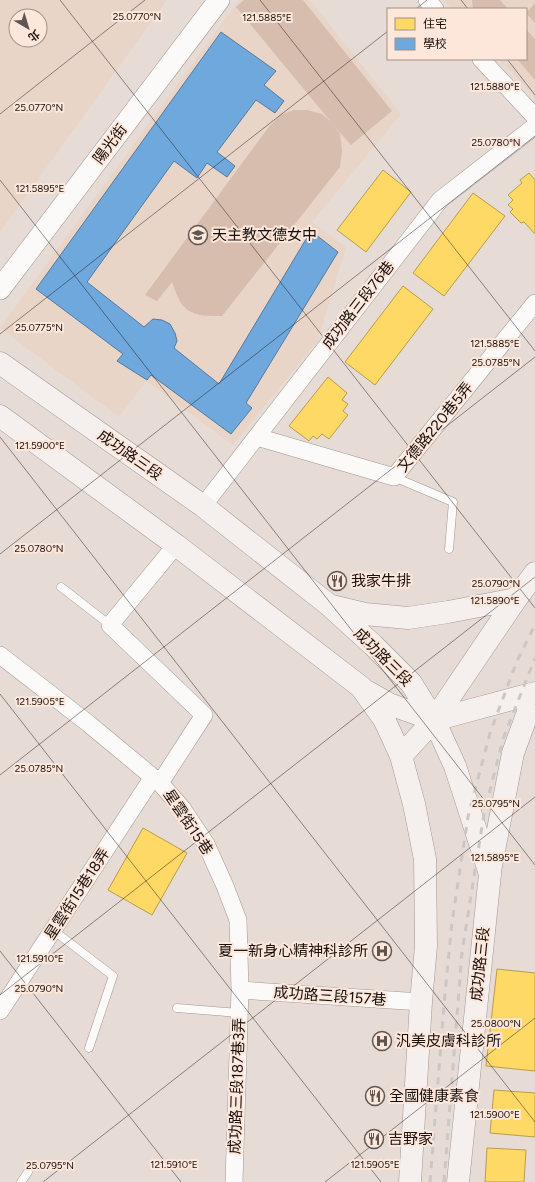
<svg xmlns="http://www.w3.org/2000/svg" width="535" height="1182" font-family="Figtree,'Noto Sans TC',sans-serif">
	<style>
		.built { fill: #e9d4c8; fill-rule: evenodd }
		.green { fill: #d6bdae }
		.homes { fill: #ffd966; stroke: #b99c4b }
		.schools { fill: #6fa8dc; stroke: #547a9d }
		.lines { fill: none; stroke-linecap: round; stroke-linejoin: round }
		.service-casing { stroke: #a19792; stroke-width: 9 }
		.minor-casing { stroke: #a19792; stroke-width: 18 }
		.tertiary-casing { stroke: #a19792; stroke-width: 22 }
		.secondary-casing { stroke: #a19792; stroke-width: 23 }
		.service { stroke: #fbfaf9; stroke-width: 8 }
		.minor { stroke: #fbfaf9; stroke-width: 17 }
		.tertiary { stroke: #fbfaf9; stroke-width: 21 }
		.secondary { stroke: #f5f0ee; stroke-width: 22 }
		.rail { stroke: #cbc7c6; stroke-width: 3; stroke-dasharray: 7 7; stroke-linecap: butt }
		.ticks { fill: none; stroke: #160f0b; stroke-width: 1; stroke-opacity: 0.45 }
		.labels { text-anchor: middle; dominant-baseline: central; stroke-width: 4; stroke-linejoin: round; paint-order: stroke }
		.street-label { font-size: 15px; fill: #160f0b; stroke: #fde6da }
		.poi-label { font-size: 15px; fill: #160f0b; stroke: #fde6da; text-anchor: start }
		.ticks-label { font-size: 10px; text-anchor: middle; fill: #160f0b; stroke: #fde6da; stroke-width: 4; stroke-linejoin: round; paint-order: stroke }
	</style>
	<rect width="100%" height="100%" fill="#e7dbd5"/>
	<!-- built -->
	<path class="built" d="M0,0H167L0,232ZM16,16H40V40H16Z
		M239,0H310L401,114L312,222L346,247L318,340L233,445L146,381L119,417L0,328Z
		M444,0H535V98L499,59H526V9H453Z"/>
	<!-- green -->
	<path class="green" d="M244,0H303L392,111L351,145L334,126L340,134L342,150L340,167L222,316C208,316 190,317 181,303C177,297 175,289 172,282L157,301L145,295L268,128L280,115L294,110H307L322,114L331,122L236,7Z
		M472,0H500L508,9H473Z
		M535,3V23L526,13Z
		M526,29L535,39V80L517,59H526Z"/>
	<!-- homes -->
	<path class="homes" d="M383,170L411,192L366,252L337,230Z
		M529,173L535,180V234L524,222L521,223L510,212L513,209L508,205L513,200L508,195L522,183L520,180Z
		M473,193L505,216L444,296L413,273Z
		M403,286L433,309L375,385L345,362Z
		M328,377L347,393L342,400L348,404L343,411L348,415L329,439L322,434L317,439L313,436L309,441L289,426Z
		M143,828L187,853L152,915L108,890Z
		M497,969L535,973V1071L486,1066Z
		M494,1090L535,1093V1137L490,1133Z
		M487,1148L526,1150L524,1182H485Z"/>
	<!-- schools -->
	<path class="schools" d="M221,32L276,71L264,85L284,101L275,113L256,100L217,152L235,166L227,177L207,163L197,178L174,161L87,282L144,327L153,319L162,320L170,324L175,333L177,341L174,348L219,384L311,231L338,252L246,403L252,408L231,434L151,375L147,380L117,361L123,354L36,289Z"/>
	<g class="lines">
		<defs>
			<path id="service" d="M394,477L453,502L449,549
				M61,587L110,625
				M53,930L113,976L89,1048
				M177,1008L239,1013
				M21,1182L28,1172"/>
			<path id="minor" d="M427,0L435,9
				M481,59L535,117
				M257,437L394,477L535,303
				M203,506L440,200L535,126
				M0,655L89,724L160,783L182,808L206,844L225,886L238,920L240,990L234,1182
				M160,783L204,715L110,625L176,545
				M240,990L421,1002
				M0,1011L153,777"/>
			<path id="tertiary" d="M0,289L219,0"/>
			<path id="secondary" d="M0,363L203,506L329,605L373,645L411,683L434,720L455,766L490,874L458,1182
				M0,416L176,545L361,687L384,719L401,756L414,804L425,859L426,946L421,1002L410,1182
				M332,606L365,614L408,618L448,612L516,599
				M368,692L389,704L434,720L535,693
				M401,756L434,720L516,599L535,573
				M490,871L513,753L535,693"/>
		</defs>
		<!-- service casing -->
		<use href="#service" class="service-casing"/>
		<!-- minor casing -->
		<use href="#minor" class="minor-casing"/>
		<!-- tertiary casing -->
		<use href="#tertiary" class="tertiary-casing"/>
		<!-- secondary casing -->
		<use href="#secondary" class="secondary-casing"/>
		<!-- service -->
		<use href="#service" class="service"/>
		<!-- minor -->
		<use href="#minor" class="minor"/>
		<!-- tertiary -->
		<use href="#tertiary" class="tertiary"/>
		<!-- secondary -->
		<use href="#secondary" class="secondary"/>
		<!-- rail -->
		<path class="rail" d="M430,1182L445,993L452,922L468,817L490,733L517,661L535,625
			M444,1182L462,952L484,814L503,739L535,658"/>
	</g>
	<!-- ticks -->
	<path class="ticks" d="M60,0L535,608M260,0L535,351M461,0L468,9M416,9L427,0M507,59L535,95M0,114L145,0M0,180L535,865M0,334L388,31M0,437L535,1122M0,554L535,136M0,694L381,1182M0,775L535,357M0,951L181,1182M0,995L535,577M43,1182L535,797M325,1182L535,1018"/>
	<!-- icons -->
	<defs>
		<symbol id="school-ring" viewBox="-11 -11 22 22"><circle r="9.5" fill="#fde6da" stroke="#5f5652" stroke-width="1.5"/><path d="M0-5L7-2L0 1L-7-2ZM-4 1L0 2.5L4 1V4Q0 6-4 4Z" fill="#5f5652"/></symbol>
		<symbol id="restaurant-ring" viewBox="-11 -11 22 22"><circle r="9.5" fill="#fde6da" stroke="#5f5652" stroke-width="1.5"/><path d="M-5-6h1v4h1v-4h1v4h1v-4h1v5L-1.5 .5V6h-2V.5L-5-1ZM5-6V6H3V1.5H1.5Q1.5-4 5-6Z" fill="#5f5652"/></symbol>
		<symbol id="hospital-ring" viewBox="-11 -11 22 22"><circle r="9.5" fill="#fde6da" stroke="#5f5652" stroke-width="1.5"/><path d="M-5-5h3v3.5h4V-5h3V5h-3V1.5h-4V5h-3Z" fill="#5f5652"/></symbol>
	</defs>
	<g fill-rule="evenodd">
		<use href="#school-ring" x="187" y="224" width="22" height="22"/>
		<use href="#restaurant-ring" x="326" y="570" width="22" height="22"/>
		<use href="#hospital-ring" x="371" y="940" width="22" height="22"/>
		<use href="#hospital-ring" x="371" y="1030" width="22" height="22"/>
		<use href="#restaurant-ring" x="364" y="1085" width="22" height="22"/>
		<use href="#restaurant-ring" x="363" y="1128" width="22" height="22"/>
	</g>
	<g class="labels">
		<!-- street labels -->
		<g class="street-label">
			<text transform="translate(110 144) rotate(-53)">陽光街</text>
			<text transform="translate(358 305) rotate(-52)">成功路三段76巷</text>
			<text transform="translate(435 427) rotate(-51)">文德路220巷5弄</text>
			<text transform="translate(130 455) rotate(35)">成功路三段</text>
			<text transform="translate(383 657) rotate(45)">成功路三段</text>
			<text transform="translate(188 822) rotate(56)">星雲街15巷</text>
			<text transform="translate(77 894) rotate(-57)">星雲街15巷18弄</text>
			<text transform="translate(480 964) rotate(-84)">成功路三段</text>
			<text transform="translate(330 996) rotate(4)">成功路三段157巷</text>
			<text transform="translate(237 1086) rotate(-88)">成功路三段187巷3弄</text>
		</g>
		<!-- poi labels -->
		<g class="poi-label">
			<text x="212" y="235">天主教文德女中</text>
			<text x="351" y="581">我家牛排</text>
			<text x="368" y="951" text-anchor="end">夏一新身心精神科診所</text>
			<text x="396" y="1041">汎美皮膚科診所</text>
			<text x="389" y="1096">全國健康素食</text>
			<text x="388" y="1139">吉野家</text>
		</g>
	</g>
	<g class="ticks-label">
		<text x="137" y="20">25.0770°N</text>
		<text x="267" y="21">121.5885°E</text>
		<text x="495" y="90">121.5880°E</text>
		<text x="39" y="111">25.0770°N</text>
		<text x="496" y="146">25.0780°N</text>
		<text x="40" y="192">121.5895°E</text>
		<text x="39" y="331">25.0775°N</text>
		<text x="495" y="347">121.5885°E</text>
		<text x="496" y="366">25.0785°N</text>
		<text x="40" y="449">121.5900°E</text>
		<text x="39" y="552">25.0780°N</text>
		<text x="496" y="587">25.0790°N</text>
		<text x="495" y="604">121.5890°E</text>
		<text x="40" y="705">121.5905°E</text>
		<text x="39" y="772">25.0785°N</text>
		<text x="496" y="807">25.0795°N</text>
		<text x="495" y="861">121.5895°E</text>
		<text x="40" y="962">121.5910°E</text>
		<text x="39" y="992">25.0790°N</text>
		<text x="496" y="1027">25.0800°N</text>
		<text x="495" y="1118">121.5900°E</text>
		<text x="174" y="1168">121.5910°E</text>
		<text x="375" y="1168">121.5905°E</text>
		<text x="50" y="1169">25.0795°N</text>
	</g>
	<!-- legend -->
	<rect x="387" y="8" width="140" height="52" fill="#fde6da" stroke="#a19087"/>
	<rect x="395" y="18" width="20" height="12" fill="#ffd966" stroke="#a19087"/>
	<text x="423" y="28" font-size="12" fill="#160f0b">住宅</text>
	<rect x="395" y="38" width="20" height="12" fill="#6fa8dc" stroke="#a19087"/>
	<text x="423" y="48" font-size="12" fill="#160f0b">學校</text>
	<!-- north arrow -->
	<g transform="translate(28 28) rotate(142)"><circle r="19" fill="#fde6da" stroke="#a19087"/>
	<path d="M0-3L7 15L0 10L-7 15Z" fill="#5f5652"/>
	<text y="-6" font-size="11" font-weight="bold" text-anchor="middle" fill="#160f0b">北</text>
	</g>
</svg>
